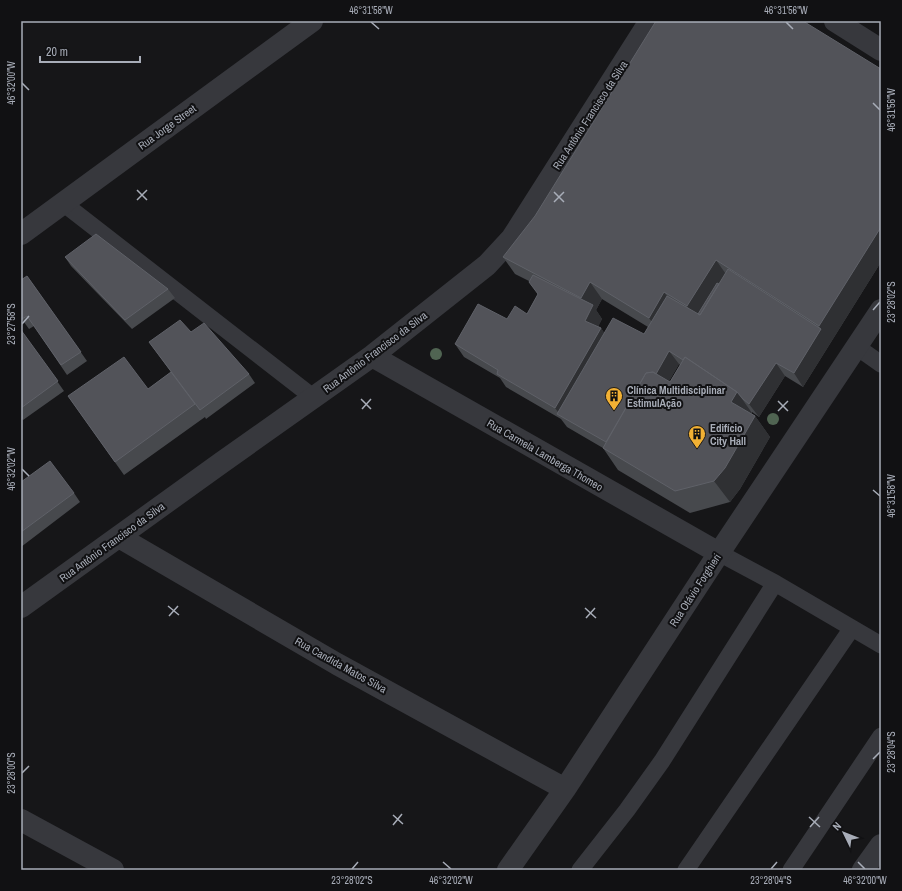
<svg xmlns="http://www.w3.org/2000/svg" width="902" height="891" font-family="'Archivo Narrow',sans-serif">
	<style>
		.lines { fill: none; stroke-linecap: round; stroke-linejoin: round }
		.lane { stroke: #37383d; stroke-width: 17 }
		.street { stroke: #37383d; stroke-width: 22 }
		.tree { fill: #506452 }
		.wall { fill: #47494d; fill-rule: evenodd }
		.shaded-wall { fill: #2f3033 }
		.building { fill: #525359; stroke: #5f6168 }
		.ticks { fill: none; stroke: #a8adb8; stroke-width: 1.5 }
		.labels { text-anchor: middle; dominant-baseline: central; stroke-width: 4; stroke-linejoin: round; paint-order: stroke }
		.street-label { font-size: 11px; fill: #a8adb8; stroke: #111113 }
		.poi-label { font-size: 11px; font-weight: bold; fill: #a8adb8; stroke: #111113; text-anchor: start }
		.neatline { fill: none; stroke: #a8adb8; stroke-width: 1.5 }
		.ticks-label { font-size: 10px; text-anchor: middle; fill: #a8adb8 }
	</style>
	<rect width="100%" height="100%" fill="#161618"/>
	<g class="lines">
		<!-- lane -->
		<path class="lane" d="M63,203L314,398
			M857,347L881,364
			M719,553L775,583L881,645
			M580,870L627,810L662,761L775,583
			M686,870L852,628
			M791,870L881,736"/>
		<!-- street -->
		<path class="street" d="M835,21L881,50
			M21,234L312,21
			M372,356L719,553
			M119,537L337,664L565,789
			M21,607L221,463L372,356L487,265L512,238L650,21
			M21,820L113,870
			M508,870L565,789L719,553L881,310
			M863,870L881,845"/>
	</g>
	<!-- trees -->
	<g class="tree">
		<circle cx="436" cy="354" r="6"/>
		<circle cx="773" cy="419" r="6"/>
	</g>
	<!-- wall -->
	<path class="wall" d="M881,69V262L803,387L785,376L759,417L752,412V414L755,416L770,437L740,489L730,502L690,513L618,470L603,448L567,427L561,419L506,387L500,378L464,357L455,344L507,319L527,314L538,294L529,281L515,274L503,257ZM602,299L648,327L644,334L604,333L601,328L598,326L602,319L596,310ZM679,364L680,365L670,382L669,381Z
		M65,257L168,289L175,298L132,329L71,266Z
		M27,276L87,361L67,375L34,326L29,329L21,318Z
		M21,330L64,391L23,420L21,417Z
		M191,332L249,374L255,383L206,419L205,417L124,475L68,396L148,389L171,372L149,342Z
		M21,482L74,493L80,502L21,547Z"/>
	<!-- shaded-wall -->
	<path class="shaded-wall" d="M881,227V262L803,387L794,373L821,329L819,326Z
		M716,260L728,277L696,318L687,306Z
		M590,282L602,299L596,310L602,319L595,334L585,321L590,310L581,298Z
		M664,292L676,309L661,335L649,318Z
		M601,328L610,341L561,416L555,408Z
		M669,351L679,364L623,460L614,447Z
		M776,363L785,376L759,417L749,404Z
		M737,392L752,413L746,424L731,402Z
		M755,416L770,437L740,489L730,502L714,481Z"/>
	<!-- building -->
	<path class="building" d="M656,21H803L881,69V227L819,326L716,260L687,306L664,292L649,318L590,282L581,298L503,257L535,216Z
		M96,234L168,289L125,320L65,257Z
		M728,269L821,329L794,373L776,363L749,404L743,399L737,392L685,357L683,360L669,351L656,374L653,372L646,373L606,442L557,414L613,318L644,334L667,296L700,315Z
		M533,275L593,305L585,321L601,328L555,408L497,374L498,370L455,344L478,304L507,319L515,306L527,314L538,294L529,282Z
		M27,276L81,352L61,365L27,316L22,319L21,318V280Z
		M717,283L719,284L700,315L698,314Z
		M180,320L191,332L204,323L249,374L200,410L149,342Z
		M21,330L58,381L21,408Z
		M124,357L148,389L171,372L195,404L115,462L68,396Z
		M685,357L737,392L731,402L755,416L725,468L714,481L675,491L603,448L646,373L653,372L670,382Z
		M50,461L74,493L21,532V482Z"/>
	<!-- ticks -->
	<path class="ticks" d="M371,22L379,29M786,22L793,29M22,83L29,90M873,103L880,110M137,190L147,200M554,192L564,202M137,200L147,190M554,202L564,192M873,310L880,302M22,324L29,316M361,399L371,409M778,401L788,411M362,409L371,399M778,411L788,401M22,469L29,476M873,490L880,496M168,606L179,615M585,608L596,618M169,616L178,606M586,618L595,608M873,759L880,752M22,773L29,766M393,815L403,824M809,817L820,827M393,825L402,814M810,827L819,817M443,862L451,869M858,862L865,869M352,869L358,862M771,869L777,862"/>
	<!-- icons -->
	<defs>
		<symbol id="building-pin" viewBox="-11 -11 22 30"><path d="M0 17L-7.5 6A9.5 9.5 0 1 1 7.5 6Z" fill="#f2b134" stroke="#111113"/><path d="M-4-6H4V6H1V3H-1V6H-4ZM-2.5-4.3h1.7v1.8h-1.7ZM.8-4.3h1.7v1.8H.8ZM-2.5-1h1.7V.8h-1.7ZM.8-1h1.7V.8H.8Z" fill="#111"/></symbol>
	</defs>
	<g fill-rule="evenodd">
		<use href="#building-pin" x="604" y="386" width="20" height="27"/>
		<use href="#building-pin" x="687" y="424" width="20" height="27"/>
	</g>
	<g class="labels">
		<!-- street labels -->
		<g class="street-label">
			<text transform="translate(590 115) rotate(-57)">Rua Antônio Francisco da Silva</text>
			<text transform="translate(167 127) rotate(-36)">Rua Jorge Street</text>
			<text transform="translate(375 352) rotate(-37)">Rua Antônio Francisco da Silva</text>
			<text transform="translate(545 455) rotate(30)">Rua Carmela Lamberga Thomeo</text>
			<text transform="translate(112 542) rotate(-36)">Rua Antônio Francisco da Silva</text>
			<text transform="translate(695 590) rotate(-57)">Rua Otávio Forghieri</text>
			<text transform="translate(341 665) rotate(29)">Rua Candida Matos Silva</text>
		</g>
		<!-- poi labels -->
		<g class="poi-label">
			<text x="627" y="390">Clínica Multidisciplinar<tspan x="627" dy="13">EstimulAção</tspan></text>
			<text x="710" y="428">Edifício<tspan x="710" dy="13">City Hall</tspan></text>
		</g>
	</g>
	<!-- border -->
	<rect width="902" height="891" fill="none" stroke="#111113" stroke-width="44"/>
	<!-- north arrow -->
	<g transform="translate(844 833) rotate(313)" stroke="#111113" stroke-width="3" paint-order="stroke">
	<path d="M0-3L7 15L0 10L-7 15Z" fill="#a8adb8"/>
	<text y="-6" font-size="11" font-weight="bold" text-anchor="middle" fill="#a8adb8">N</text>
	</g>
	<!-- scale -->
	<path d="M40 56v6h100v-6" fill="none" stroke="#a8adb8" stroke-width="2"/>
	<text x="46" y="56" font-size="12" fill="#a8adb8" stroke="#111113" stroke-width="3" paint-order="stroke">20 m</text>
	<rect x="22" y="22" width="858" height="847" class="neatline"/>
	<g class="ticks-label">
		<text x="371" y="14">46°31'58"W</text>
		<text x="786" y="14">46°31'56"W</text>
		<text transform="translate(11 83) rotate(-90)" y="4">46°32'00"W</text>
		<text transform="translate(891 110) rotate(-90)" y="4">46°31'56"W</text>
		<text transform="translate(891 302) rotate(-90)" y="4">23°28'02"S</text>
		<text transform="translate(11 324) rotate(-90)" y="4">23°27'58"S</text>
		<text transform="translate(11 469) rotate(-90)" y="4">46°32'02"W</text>
		<text transform="translate(891 496) rotate(-90)" y="4">46°31'58"W</text>
		<text transform="translate(891 752) rotate(-90)" y="4">23°28'04"S</text>
		<text transform="translate(11 773) rotate(-90)" y="4">23°28'00"S</text>
		<text x="352" y="884">23°28'02"S</text>
		<text x="451" y="884">46°32'02"W</text>
		<text x="771" y="884">23°28'04"S</text>
		<text x="865" y="884">46°32'00"W</text>
	</g>
</svg>
